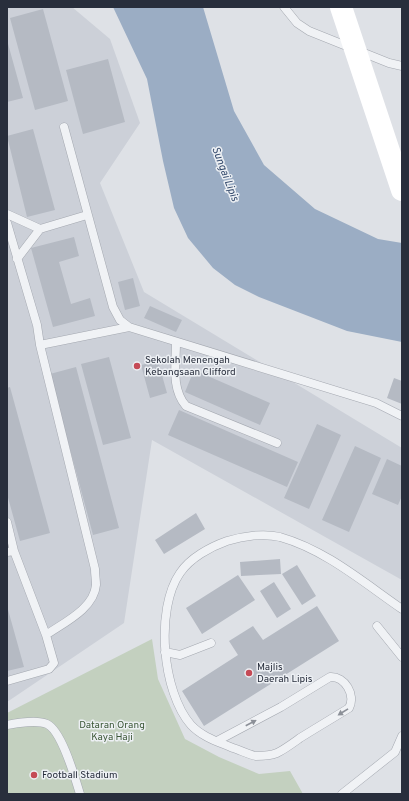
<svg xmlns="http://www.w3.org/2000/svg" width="409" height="801" font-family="Overpass,sans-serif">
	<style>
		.built { fill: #ccd0d8 }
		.green { fill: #c3d0bf }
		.water { fill: #9badc4 }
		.building { fill: #b5bac3 }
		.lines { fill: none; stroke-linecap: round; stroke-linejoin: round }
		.service-casing { stroke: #a4a8b0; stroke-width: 9 }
		.service { stroke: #f0f2f5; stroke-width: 8 }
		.secondary-bridge { stroke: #fff; stroke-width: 22 }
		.oneway { fill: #8c9098 }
		.poi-dot { fill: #c54a56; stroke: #edf0f4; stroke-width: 1.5 }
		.labels { text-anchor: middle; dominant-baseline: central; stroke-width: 3; stroke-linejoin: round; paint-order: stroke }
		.poi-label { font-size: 10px; fill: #282e3c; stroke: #edf0f4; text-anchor: start }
		.park-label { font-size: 10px; fill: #3b5736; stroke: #edf0f4 }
		.water-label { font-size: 11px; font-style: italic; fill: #354b6d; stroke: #edf0f4 }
	</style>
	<rect width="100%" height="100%" fill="#dee1e6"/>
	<!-- built -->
	<path class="built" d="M7,7H72L110,39L140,123L100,183L144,292L402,448V580L152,440L124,623L7,702Z"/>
	<!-- green -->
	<path class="green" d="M152,639L158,679L185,739L219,757L259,774L290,771L303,794H7V713Z"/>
	<!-- water -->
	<path class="water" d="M113,7H203L234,111L264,165L315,209L378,239L402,243V342L347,331L259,297L235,285L213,268L188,238L174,208L163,161L147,79Z"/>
	<!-- building -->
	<path class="building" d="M43,9L68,101L35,110L10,18Z
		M7,40L23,98L7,102Z
		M108,59L125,122L83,134L66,70Z
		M33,129L55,210L27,217L7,136Z
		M74,237L79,256L59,262L71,304L90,298L95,316L53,327L31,248Z
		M133,278L140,306L125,310L118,282Z
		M150,306L182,320L176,332L144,318Z
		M109,357L131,438L103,445L81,364Z
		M158,361L167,393L150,398L141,365Z
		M76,367L119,528L93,535L50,374Z
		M194,370L270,403L260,425L185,392Z
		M394,378L402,381V404L387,398Z
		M10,387L50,533L20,541L7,494V388Z
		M179,410L298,462L287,487L168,435Z
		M317,424L341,435L309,509L284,498Z
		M355,446L381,458L349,532L322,520Z
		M387,459L402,466V496L398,505L372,494Z
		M196,513L205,529L164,554L155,540Z
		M280,559L281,574L241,576L240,562Z
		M297,565L316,596L302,605L282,574Z
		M238,575L255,600L202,634L186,608Z
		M274,582L291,609L277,618L260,591Z
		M7,606L24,667L7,671Z
		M317,606L339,641L204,726L182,691L238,655L229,641L253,626L263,640Z"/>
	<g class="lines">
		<defs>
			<path id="service" d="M284,7L297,23L309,31L389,63L402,66
				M64,127L113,307L120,320L129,327L376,403L402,416
				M7,214L40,229
				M7,223L37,325L40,345L129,327
				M17,259L40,229L87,215
				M176,343C176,364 171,389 186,406L277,443
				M40,345L95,569C95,575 96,580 96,585C94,609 63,623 46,635
				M7,522L14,551
				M7,552L14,551L46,635L54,663L49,669L7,681
				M377,626L402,657
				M165,652L180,655L211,643
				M7,725C17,723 38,720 47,724C62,731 75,778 80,794
				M217,741L281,707L330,677C345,676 356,695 349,708C333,718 316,728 300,738C293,743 285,749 277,753C272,755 262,756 256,756C249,755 240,750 233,748C219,742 202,737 191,725C162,692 155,609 180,573C190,558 210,547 227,541C243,536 264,533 280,537C326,550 364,583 402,609
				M342,794L395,752L402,736"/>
		</defs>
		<!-- service casing -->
		<use href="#service" class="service-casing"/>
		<!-- service -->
		<use href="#service" class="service"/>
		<!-- secondary-bridge -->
		<path class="secondary-bridge" d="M341,7L402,190"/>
	</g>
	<!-- one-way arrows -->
	<defs><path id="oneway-solid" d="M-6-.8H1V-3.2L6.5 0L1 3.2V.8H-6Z"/></defs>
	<g class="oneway">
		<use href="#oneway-solid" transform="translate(343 712) rotate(148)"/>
		<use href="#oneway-solid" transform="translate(251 723) rotate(-28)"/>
	</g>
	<!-- markers -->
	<g class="poi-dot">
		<circle cx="137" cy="366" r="4"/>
		<circle cx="249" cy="673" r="4"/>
		<circle cx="34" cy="775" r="4"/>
	</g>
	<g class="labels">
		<!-- poi labels -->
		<g class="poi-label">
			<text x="145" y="360">Sekolah Menengah<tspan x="145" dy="12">Kebangsaan Clifford</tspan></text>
			<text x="257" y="667">Majlis<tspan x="257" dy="12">Daerah Lipis</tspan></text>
			<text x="42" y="775">Football Stadium</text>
		</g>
		<!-- park labels -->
		<g class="park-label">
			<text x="112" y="725">Dataran Orang<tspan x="112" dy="12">Kaya Haji</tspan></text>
		</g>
		<!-- water labels -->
		<g class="water-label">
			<text transform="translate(225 174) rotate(69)">Sungai Lipis</text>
		</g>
	</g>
	<!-- border -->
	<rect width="409" height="801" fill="none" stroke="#282e3c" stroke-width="16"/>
</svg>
